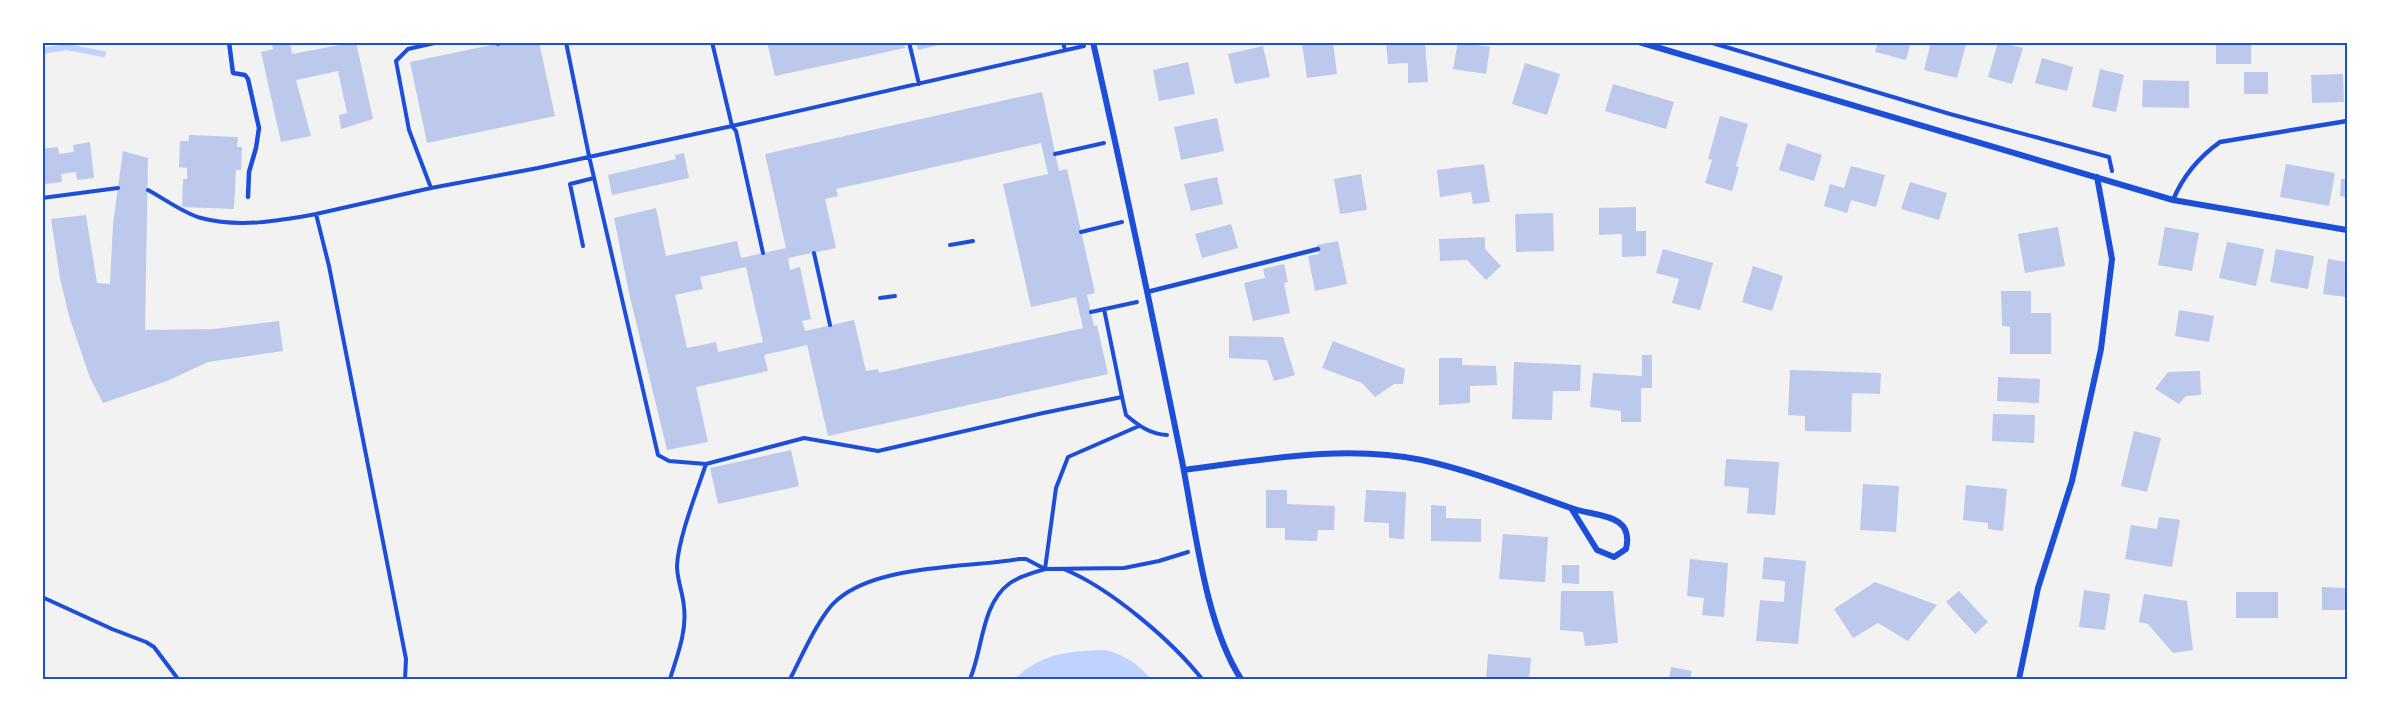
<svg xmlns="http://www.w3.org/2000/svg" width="2389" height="721" font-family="'IBM Plex Serif',serif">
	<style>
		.water { fill: #bfd3fe }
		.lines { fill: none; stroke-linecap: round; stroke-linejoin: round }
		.stream { stroke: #bfd3fe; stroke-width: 6 }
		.building { fill: #bdc9ec; fill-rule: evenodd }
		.path { stroke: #1d4ed8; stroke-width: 4 }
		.service { stroke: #1d4ed8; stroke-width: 4.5 }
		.minor { stroke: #1d4ed8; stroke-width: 6 }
		.neatline { fill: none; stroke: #1d4ed8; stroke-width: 2 }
	</style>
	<rect width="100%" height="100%" fill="#f2f2f2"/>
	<!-- water -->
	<path class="water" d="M1105,650C1125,655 1138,664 1151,679H1014C1043,653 1068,651 1105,650Z"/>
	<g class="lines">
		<!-- stream -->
		<path class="stream" d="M42,51L67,47L103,54"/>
	</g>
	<!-- building -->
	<path class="building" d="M272,42H290L292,54L356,42L373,119L341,129L339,115L347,113L338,71L296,80L311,136L281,142L261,52L273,49Z
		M506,42H539L555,116L427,143L410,62Z
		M767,42H904L905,48L775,76Z
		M916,42H946V43L918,50Z
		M1320,42H1333L1337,74L1307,78L1302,44Z
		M1386,42H1425L1428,82L1408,83V63L1388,64Z
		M1458,42L1490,47L1486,74L1453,69Z
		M1878,42H1911L1906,60L1875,52Z
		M1931,42H1956L1966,44L1957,78L1924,70Z
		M1998,42L2023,48L2012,84L1988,77Z
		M2216,42H2251V64H2216Z
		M1263,46L1270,77L1235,84L1228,54Z
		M2042,58L2073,67L2067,91L2035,83Z
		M1188,62L1195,94L1159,101L1153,70Z
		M1525,63L1560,74L1547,115L1512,104Z
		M2100,69L2124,75L2116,112L2092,107Z
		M2244,72H2268V94H2244Z
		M2343,74L2344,102L2312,103L2311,75Z
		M2143,80L2189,81V108L2142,107Z
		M1613,84L1674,102L1666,129L1605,111Z
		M1042,92L1059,171L1067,169L1095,293L1087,295L1094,326L1097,325L1108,374L828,436L807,345L764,355L768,371L696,387L708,442L667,450L629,293L614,218L656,208L666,256L737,241L741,258L786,248L765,154ZM1041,143L1048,174L1003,184L1031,307L1076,297L1083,328L879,373L878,369L866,371L854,320L805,331L802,321L811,319L800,267L790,270L788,258L836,248L825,199L838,196L836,189ZM746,267L763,342L718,352L716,342L687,348L675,295L703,289L700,277Z
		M1720,116L1748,124L1736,166L1739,167L1732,191L1705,183L1712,160L1708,159Z
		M1217,118L1224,151L1181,160L1174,127Z
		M189,135L238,137L237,147H242L241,170H236L234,209L182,207L183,179H187V168L179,167L180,141H189Z
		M90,142L94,178L77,180L76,172L61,174L62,182L45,184L42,149L58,147L59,154L74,152L73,145Z
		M1787,143L1822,155L1814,181L1779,170Z
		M123,151L148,158L145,330L213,329L279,321L283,351L208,362L167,381L103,403L90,378L69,316L60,278L51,219L86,215L97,283L110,284L113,224Z
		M684,153L689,178L612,195L608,175L676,159L675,155Z
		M1484,164L1490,202L1473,204L1471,192L1440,197L1437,170Z
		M2286,164L2335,173L2329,206L2280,197Z
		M1851,166L1885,175L1876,207L1851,200L1847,213L1824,206L1830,184L1844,188Z
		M1361,174L1367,210L1340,214L1334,179Z
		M1217,177L1223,204L1191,211L1184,184Z
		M2341,179H2347V197L2340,196Z
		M1910,182L1947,193L1939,220L1901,209Z
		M1636,207V231H1646V256L1622,257V234L1599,235V208Z
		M1553,213L1554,251L1516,252L1515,214Z
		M1231,224L1238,248L1202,258L1195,234Z
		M2058,227L2065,266L2025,273L2018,234Z
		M2165,227L2199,233L2192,271L2158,265Z
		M1485,237V249L1501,266L1486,280L1467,260L1440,261L1439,239Z
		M1338,241L1347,284L1315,291L1308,256L1319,254L1317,245Z
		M2227,242L2264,249L2256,286L2219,278Z
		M1663,249L1713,263L1700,310L1672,303L1679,279L1656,273Z
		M2276,249L2314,256L2308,289L2270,282Z
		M2328,259L2347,262V297L2323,294Z
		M1284,264L1288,282L1284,283L1290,313L1253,321L1244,283L1265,278L1263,269Z
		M1753,266L1783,276L1772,311L1742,302Z
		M2001,291H2031V313H2051V354H2010V327L2002,326Z
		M2179,310L2214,316L2209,342L2175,336Z
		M1229,336L1283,337L1295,375L1274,381L1267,360L1229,358Z
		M1333,341L1405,369L1403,384H1394L1375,397L1362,383L1322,368Z
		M1642,355H1652V388H1641V422H1621V411L1590,407L1593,373L1642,376Z
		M1439,358H1462V365L1496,366L1497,385L1470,386V403L1439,405Z
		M1514,362L1581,365L1580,391H1553L1552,420L1512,419Z
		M1790,370L1881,373L1880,394L1852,393L1851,432L1805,431V416L1788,415Z
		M2200,371L2201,395L2186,396L2179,404L2155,389L2168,372Z
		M1998,377L2040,379L2039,403L1997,401Z
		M1993,414L2035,415L2034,443L1992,441Z
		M2134,431L2161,438L2147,492L2121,486Z
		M791,450L799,486L718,504L710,468Z
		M1726,459L1779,462L1775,515L1747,513L1749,488L1724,486Z
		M1863,484L1899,486L1896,532L1860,530Z
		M1966,485L2007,489L2003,531L1988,529V523L1963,520Z
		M1266,490H1287V504L1335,506L1334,530H1318L1317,541L1285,540V528H1266Z
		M1366,490L1406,492L1404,539L1389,538V523L1364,522Z
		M1431,505L1446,506V518L1481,519V542L1431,541Z
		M2159,517L2180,520L2172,567L2125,559L2131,525L2157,529Z
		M1503,534L1548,537L1545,582L1499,579Z
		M1764,557L1806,561L1798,644L1756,641L1760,600L1784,602L1785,581L1762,579Z
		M1690,559L1728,563L1724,617L1702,615L1704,598L1687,596Z
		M1562,565H1579V584L1562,583Z
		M1875,582L1937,605L1908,641L1878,623L1853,638L1834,609Z
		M2322,587L2347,588V610H2322Z
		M2084,590L2110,594L2105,630L2079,627Z
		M1561,591H1613L1618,643L1585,646L1583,632L1560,630Z
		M1959,591L1988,622L1975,634L1946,602Z
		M2236,592H2278V618H2236Z
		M2144,594L2187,601L2193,650L2173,653L2148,624L2139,622Z
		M1488,654L1531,658L1529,679H1486Z
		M1671,667L1692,671L1690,679H1669Z"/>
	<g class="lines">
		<!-- path -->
		<path class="path" d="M498,42V44
			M566,42L589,156L658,455L669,461L706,464C697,491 678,539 677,566C677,580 683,593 684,607C687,632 677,656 670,679
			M909,42L919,84
			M1063,42L1065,50
			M1709,42L1950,114L2109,157L2112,171
			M1055,154L1104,143
			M431,188L409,130L396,61L408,49L439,42
			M148,190C163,198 185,214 201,218C239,228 278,221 316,214
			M42,198L118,188
			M1081,232L1122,222
			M950,245L973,241
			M583,246L570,184L594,178
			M763,253L736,131L732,126L1084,46
			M814,253L830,325
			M880,298L895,296
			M1091,312L1137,302
			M1122,397L1126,415C1139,426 1150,434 1167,435
			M706,464L804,438L878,451L1043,413L1122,397L1104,309
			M1066,570C1111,589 1172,641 1202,679
			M42,597L112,629L146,642L154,647L178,679
			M405,679L406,659L329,266L316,214L431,188L538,168L732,126L712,42
			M790,679C801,658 820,614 837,600C878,564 967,568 1019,559H1026L1045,569L1124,568L1159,561L1188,552
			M970,679C983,649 981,604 1010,583C1020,576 1033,573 1045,569L1056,488L1068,457L1139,426"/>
		<!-- service -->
		<path class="service" d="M229,42L233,73L245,75L248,79L259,128L256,148L249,172L248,197
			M2173,200C2183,176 2199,157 2220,142L2347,121
			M1147,292L1318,249"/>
		<!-- minor -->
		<path class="minor" d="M1093,42C1124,180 1153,318 1181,456C1195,524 1204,622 1241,679
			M1639,42L2173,200L2347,230
			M1184,470C1262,460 1344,444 1422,460C1473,471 1522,491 1571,508C1594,517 1635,512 1626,549L1614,557L1597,550L1571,508
			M2019,679L2038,588L2072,481L2101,349L2112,259L2097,177"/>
	</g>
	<!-- border -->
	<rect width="2389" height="721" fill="none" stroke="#ffffff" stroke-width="87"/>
	<rect x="44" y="44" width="2302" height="634" class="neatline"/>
</svg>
